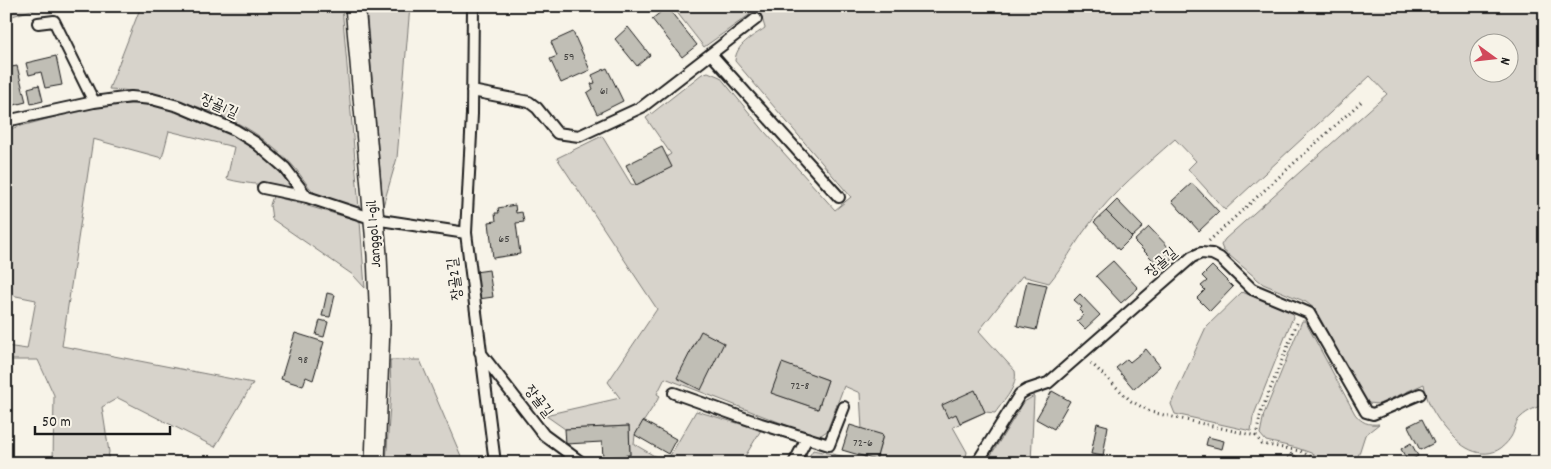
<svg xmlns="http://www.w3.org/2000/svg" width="1551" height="469" font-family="Dekko,'Poor Story',sans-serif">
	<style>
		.green { fill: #d7d3cb; stroke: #7a7874; fill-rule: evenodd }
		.building { fill: #c0beb5; stroke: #1c1c1c }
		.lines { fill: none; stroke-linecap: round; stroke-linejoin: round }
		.lane-casing { stroke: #1c1c1c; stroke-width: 14 }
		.street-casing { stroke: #1c1c1c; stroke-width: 22 }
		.path { stroke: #1c1c1c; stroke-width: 3; stroke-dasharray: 1 4; stroke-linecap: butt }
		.lane { stroke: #f7f3e8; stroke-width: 10 }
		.street { stroke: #f7f3e8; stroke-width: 19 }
		.labels { text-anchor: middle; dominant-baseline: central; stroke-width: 4; stroke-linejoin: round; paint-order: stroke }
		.number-label { font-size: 12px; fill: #454442 }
		.street-label { font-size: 15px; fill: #1c1c1c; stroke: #f7f3e8 }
	</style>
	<rect width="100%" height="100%" fill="#f7f3e8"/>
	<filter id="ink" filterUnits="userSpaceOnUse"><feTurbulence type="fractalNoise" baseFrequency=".02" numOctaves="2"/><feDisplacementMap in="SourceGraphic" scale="10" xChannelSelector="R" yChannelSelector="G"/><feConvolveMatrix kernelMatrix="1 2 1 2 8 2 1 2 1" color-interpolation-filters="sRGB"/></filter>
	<g filter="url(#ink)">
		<!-- green -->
		<path class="green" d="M6,6H44L6,18Z
			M141,6H342L359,208C346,205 331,203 319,196C308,189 303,177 294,167C286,157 273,148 263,139C227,111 155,91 109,89Z
			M366,6H410L397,158L383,206Z
			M672,6H1545V404C1537,407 1527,411 1521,417C1515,421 1515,431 1511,437C1495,462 1470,455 1453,437C1438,421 1427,406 1424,384L1379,404L1368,403L1361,395L1315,309L1306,302L1263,284L1223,250L1221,245L1225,239L1387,94L1370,76L1225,210L1188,169L1196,161L1175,139C1145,166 1112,192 1088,226C1074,244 1064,265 1049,283L1022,276L979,331L1015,371C1018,387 1004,400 995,413L985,412L953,427L967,452L965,463H805L813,450L864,461L865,457L876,460L883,436L862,429L860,393L844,386L827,431L821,435H812L665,378L657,394L660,396L635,435L634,444L663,461H667L696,411L761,430L741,463H593V459L630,455L629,426L565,429L545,415L620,398L608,382L657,309L557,158L602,136L631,184L636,185L671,167L666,157L671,154L646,118L702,74L708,72L720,77L765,132L835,210L851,197L735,61C736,44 752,37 765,28L759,8L704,47ZM1478,42H1508V72H1478ZM782,364L828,380L818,409L772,393Z
			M124,104C141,104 157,105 174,110C211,122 274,152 291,189C269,184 248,185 227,179L234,147L169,131L162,158L93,139L62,346L253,383L215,447L118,398L102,407L109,452L107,463H53L54,395L38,360H6V346L27,349L36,300L6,294V130L85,109Z
			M273,196L360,221L365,288L353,275L272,219L270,205Z
			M1242,292L1295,312L1253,417L1251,431L1175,414L1171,404L1206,327Z
			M1302,321H1305L1355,414C1362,423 1368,425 1379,424L1365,435L1356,463H1327L1311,453L1297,448L1266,441L1260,434L1264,414Z
			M390,360H420L464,463H386L391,390Z
			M1034,396L1031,463H986L1024,402Z"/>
		<!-- building -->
		<path class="building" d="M667,7L697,45L682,57L652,19Z
			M628,27L650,55L637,66L615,39Z
			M573,32L590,70L561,83L550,59L557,56L551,42Z
			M56,56L62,85L45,88L41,72L29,75L26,63Z
			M17,66L26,102L6,107V68Z
			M607,68L623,101L597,114L587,93L593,89L591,84L595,83L592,75Z
			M39,85L43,101L31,104L28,88Z
			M662,147L672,167L636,185L626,165Z
			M1192,183L1219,212L1199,231L1172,201Z
			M1117,200L1143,227L1132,237L1106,211Z
			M515,205L516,213L522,212L524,222L516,223L520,254L493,258L489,222L496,221L495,213H499L498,208Z
			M1106,211L1132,237L1119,250L1094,222Z
			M1149,227L1176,255L1162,269L1134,241Z
			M1113,261L1138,288L1121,303L1096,276Z
			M1212,266L1233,287L1210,311L1197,298L1205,290L1201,286L1207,281L1202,276Z
			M489,270L493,297L479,299L475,272Z
			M1027,281L1047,285L1036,330L1017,326Z
			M327,293L335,295L330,317L322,316Z
			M1080,294L1100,315L1085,329L1077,321L1084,315L1079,310L1082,307L1074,300Z
			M320,320L328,322L324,337L316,335Z
			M701,331L724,343L701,390L677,378Z
			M295,333L324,342L313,380L306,377L303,386L281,379Z
			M1146,349L1160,366L1134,389L1116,368L1127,359L1130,362Z
			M782,363L828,380L818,409L771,393Z
			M975,390L985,412L960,423L956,414L948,418L942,405Z
			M1052,391L1070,401L1054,429L1036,419Z
			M1422,419L1434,443L1420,450L1408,426Z
			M643,421L676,439L668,454L635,435Z
			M1097,423L1108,426L1103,456L1091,454Z
			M850,425L883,435L876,460L842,450Z
			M629,426L630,455L603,457L602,442L566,444L565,429Z
			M1208,437L1224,441L1222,449L1206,445Z
			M1411,443L1418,456L1408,462L1401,449Z
			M1291,453L1305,462L1304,463H1285Z"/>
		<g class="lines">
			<defs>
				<path id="lane" d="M473,6L472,114L466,233L495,463
					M38,23L54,21L94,102L131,97L152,99L178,106L235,130L256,143L285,168L307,197L374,219L466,233
					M711,54L839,197
					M472,91L529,102L537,108L557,133L579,136L642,107L756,19
					M6,121L94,102
					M263,188L307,197
					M480,352L544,435L582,463
					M674,393L761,424L829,445L844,407
					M794,463L807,438
					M977,463L1020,394L1027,390L1048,383L1192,257L1201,253L1212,254L1220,258L1252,289L1309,313L1366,412L1373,414L1420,394"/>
				<path id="street" d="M355,6L377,255L380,325L375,463"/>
			</defs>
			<!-- lane casing -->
			<use href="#lane" class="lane-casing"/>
			<!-- street casing -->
			<use href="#street" class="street-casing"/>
			<!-- path -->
			<path class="path" d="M1209,241L1362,101
				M1297,323L1261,412L1256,436L1262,444L1300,451L1322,463
				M1091,363L1131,401L1151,412L1256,436"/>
			<!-- lane -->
			<use href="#lane" class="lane"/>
			<!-- street -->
			<use href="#street" class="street"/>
		</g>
	</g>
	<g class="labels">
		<!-- number labels -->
		<g class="number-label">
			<text x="569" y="57">59</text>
			<text x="604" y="91">61</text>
			<text x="504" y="239">65</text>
			<text x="303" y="360">98</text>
			<text x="800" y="386">72-8</text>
			<text x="863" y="443">72-6</text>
		</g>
		<!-- street labels -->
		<g class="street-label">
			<text transform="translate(219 107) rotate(24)">장골1길</text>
			<text transform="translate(375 234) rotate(-94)">Janggol 1-gil</text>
			<text transform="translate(1162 263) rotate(-41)">장골길</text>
			<text transform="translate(456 279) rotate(-97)">장골2길</text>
			<text transform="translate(538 402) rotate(52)">장골길</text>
		</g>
	</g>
	<!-- margin -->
	<rect width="1551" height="469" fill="none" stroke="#f7f3e8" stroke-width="25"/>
	<rect x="12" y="12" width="1526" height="444" fill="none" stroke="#1c1c1c" stroke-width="2" filter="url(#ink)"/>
	<!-- north arrow -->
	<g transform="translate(1494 58) rotate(105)"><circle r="24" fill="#f7f3e8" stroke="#9f9d96"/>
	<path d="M0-4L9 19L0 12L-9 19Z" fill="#d1495b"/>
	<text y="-8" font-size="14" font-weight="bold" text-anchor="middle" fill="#1c1c1c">N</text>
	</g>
	<!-- scale -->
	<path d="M35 426v8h135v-8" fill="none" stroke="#1c1c1c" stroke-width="2.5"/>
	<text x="42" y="426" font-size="15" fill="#1c1c1c" stroke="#f7f3e8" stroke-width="4" paint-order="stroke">50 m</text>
</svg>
